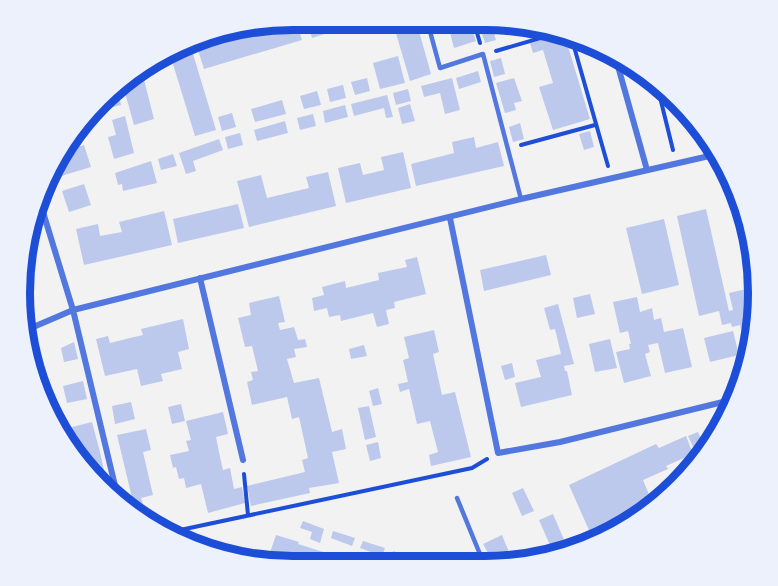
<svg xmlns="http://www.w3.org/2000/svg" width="778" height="586" font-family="Karla,sans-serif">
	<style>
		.building { fill: #bdc9ec }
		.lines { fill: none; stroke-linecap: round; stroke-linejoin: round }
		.path { stroke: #1d4ed8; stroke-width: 4 }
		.service { stroke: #5277de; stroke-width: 4.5 }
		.minor { stroke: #5277de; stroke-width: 6 }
		.rim { fill: none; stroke: #1d4ed8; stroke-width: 8 }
	</style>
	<rect width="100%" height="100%" fill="#f2f2f2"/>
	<!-- building -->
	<path class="building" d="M296,20L302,40L204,69L196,44L267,23Z
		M307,20L364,22L312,38Z
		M393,23L417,24L431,74L410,81Z
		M448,25L471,26L476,41L454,48Z
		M479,26L492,27L496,40L485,43Z
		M525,28L556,29L528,38Z
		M564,33L590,119L553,130L539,87L553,83L543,50L533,53L530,43Z
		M190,44L216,130L195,136L169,51Z
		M398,56L405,83L380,89L373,63Z
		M501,58L505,74L494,77L490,61Z
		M141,68L154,119L134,125L122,82Z
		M478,71L481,82L459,89L456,78Z
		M367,78L370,91L355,95L351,82Z
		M452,78L460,110L445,114L440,93L424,97L421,86Z
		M514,78L522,101L514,103L516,110L505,113L496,83Z
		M343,85L346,98L330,102L327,89Z
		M117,87L121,105L109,108L106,95Z
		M408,89L411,101L396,105L393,93Z
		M317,91L321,105L304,109L300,96Z
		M387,95L393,117L386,118L384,108L354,116L351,104Z
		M282,100L286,114L255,122L251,109Z
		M410,104L415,121L402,124L398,108Z
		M345,105L348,117L325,123L323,111Z
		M232,113L236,127L222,131L218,117Z
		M313,114L316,126L300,130L297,118Z
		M125,116L134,153L114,159L108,137L116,135L112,120Z
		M285,121L288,133L257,141L254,130Z
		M520,123L524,139L513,142L509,127Z
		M590,131L594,147L584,150L579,134Z
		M240,133L243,145L228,149L225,137Z
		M73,136L77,147L84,145L91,167L58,177L54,163Z
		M474,137L476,148L498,142L504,166L416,186L411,164L454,153L452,142Z
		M219,139L223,150L193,161L196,171L186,174L179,153Z
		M403,152L411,188L346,203L338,168L360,163L363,175L384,170L381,157Z
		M173,154L177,166L161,170L158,159Z
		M151,161L157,183L123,191L122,184L118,185L115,173Z
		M328,172L336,206L249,227L237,181L261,175L267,198L309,188L306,177Z
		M84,184L91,205L69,212L62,191Z
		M238,204L244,228L178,243L173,219Z
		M706,209L729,311L733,310L729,293L747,289L753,313V346L751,353H747L740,325L732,327L731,323L722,325L719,311L699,316L677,216Z
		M164,211L172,245L84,265L76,229L98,224L100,236L122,232L119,222Z
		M664,219L679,285L642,294L626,228Z
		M546,255L551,275L484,291L480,270Z
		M417,257L426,294L394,302L395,308L386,310L389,324L377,327L373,313L341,321L340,315L329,317L327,308L314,311L312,298L324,295L322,287L345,281L346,288L379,280L378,273L407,267L405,260Z
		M590,294L595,314L577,318L573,298Z
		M279,296L285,322L278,323L280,330L294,327L298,340L305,339L307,347L294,349L296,357L287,359L294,383L319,378L332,432L342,429L346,449L332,452L339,483L309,488L310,493L251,506L247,486L305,472L302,460L308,458L299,417L292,419L287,397L252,405L247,382L253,380L251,372L258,371L252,346L245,347L238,318L251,315L249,303Z
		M637,297L640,312L652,308L654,320L661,318L664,332L683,328L692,367L665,373L658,343L648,345L650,352L645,354L651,376L624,383L616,352L630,349L629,344H631L628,331L620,333L613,302Z
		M558,304L574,364L564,366L565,371H567L572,395L521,407L515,383L541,377L536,360L561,354L555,329L550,330L544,308Z
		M183,319L189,349L178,352L182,369L161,374L163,381L141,386L137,369L105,376L96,339L108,336L110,343L130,338L143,335L141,329Z
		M434,330L439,352L433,354L442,395L455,392L471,457L431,466L429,455L438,452L430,421L417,424L409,389L400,392L398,384L408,382L403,360L409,358L404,337Z
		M733,331L739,355L710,362L704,338Z
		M610,339L617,368L595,372L589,344Z
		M74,342L78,359L64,362L61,348Z
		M364,345L367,356L351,359L349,349Z
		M512,363L515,377L505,380L501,366Z
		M83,381L87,399L67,403L63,386Z
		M378,388L382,404L373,406L369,391Z
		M131,402L135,419L115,424L112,406Z
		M181,404L185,421L172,424L168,407Z
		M369,406L376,437L365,440L358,408Z
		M223,412L228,434L216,437L220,457L223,470L230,468L234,489L242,487L245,503L208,513L201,484L186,488L184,478L179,479L176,467L173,468L170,455L189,451L186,441L191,440L186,421Z
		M92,422L100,452L107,484L80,458L72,427Z
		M146,429L151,450L143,452L153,495L141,498L143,504L134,506L117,435Z
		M698,432L706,451L697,456L688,436Z
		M686,436L693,454L666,466L668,469L643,480L653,504L637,520L592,537L569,485L656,444L659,448Z
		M378,442L381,458L370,461L366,445Z
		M523,488L534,511L522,516L512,493Z
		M553,514L567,547L553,552L539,520Z
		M303,521L324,529L320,543L310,539L312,532L300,528Z
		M333,531L355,538L352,546L331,538Z
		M276,535L299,542L298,544L362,564H266Z
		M502,535L506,545L515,564H493L488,553L483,544Z
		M363,541L385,548L382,556L360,548Z
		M393,551L414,558L413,564L401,562L400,564H388Z"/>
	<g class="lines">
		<!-- path -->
		<path class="path" d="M475,26L480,43
			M571,36L608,166
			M496,51L561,32
			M656,81L673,150
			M521,145L595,125
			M244,474L248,515
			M166,533L472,468L487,459"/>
		<!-- service -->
		<path class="service" d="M428,24L440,68L483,54L521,199
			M457,498L484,564"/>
		<!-- minor -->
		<path class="minor" d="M616,59L647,170
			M39,199L73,310L117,494
			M450,218L498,453L560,442L731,400
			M200,278L243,460
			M24,331L73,310L521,199L718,154"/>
	</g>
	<!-- crop -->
	<path d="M0 0H778V586H0ZM293 30H485A263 263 0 0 1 748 293V293A263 263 0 0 1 485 556H293A263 263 0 0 1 30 293V293A263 263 0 0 1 293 30Z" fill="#edf1fc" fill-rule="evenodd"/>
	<path class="rim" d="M293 30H485A263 263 0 0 1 748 293V293A263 263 0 0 1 485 556H293A263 263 0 0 1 30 293V293A263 263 0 0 1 293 30Z"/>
</svg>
